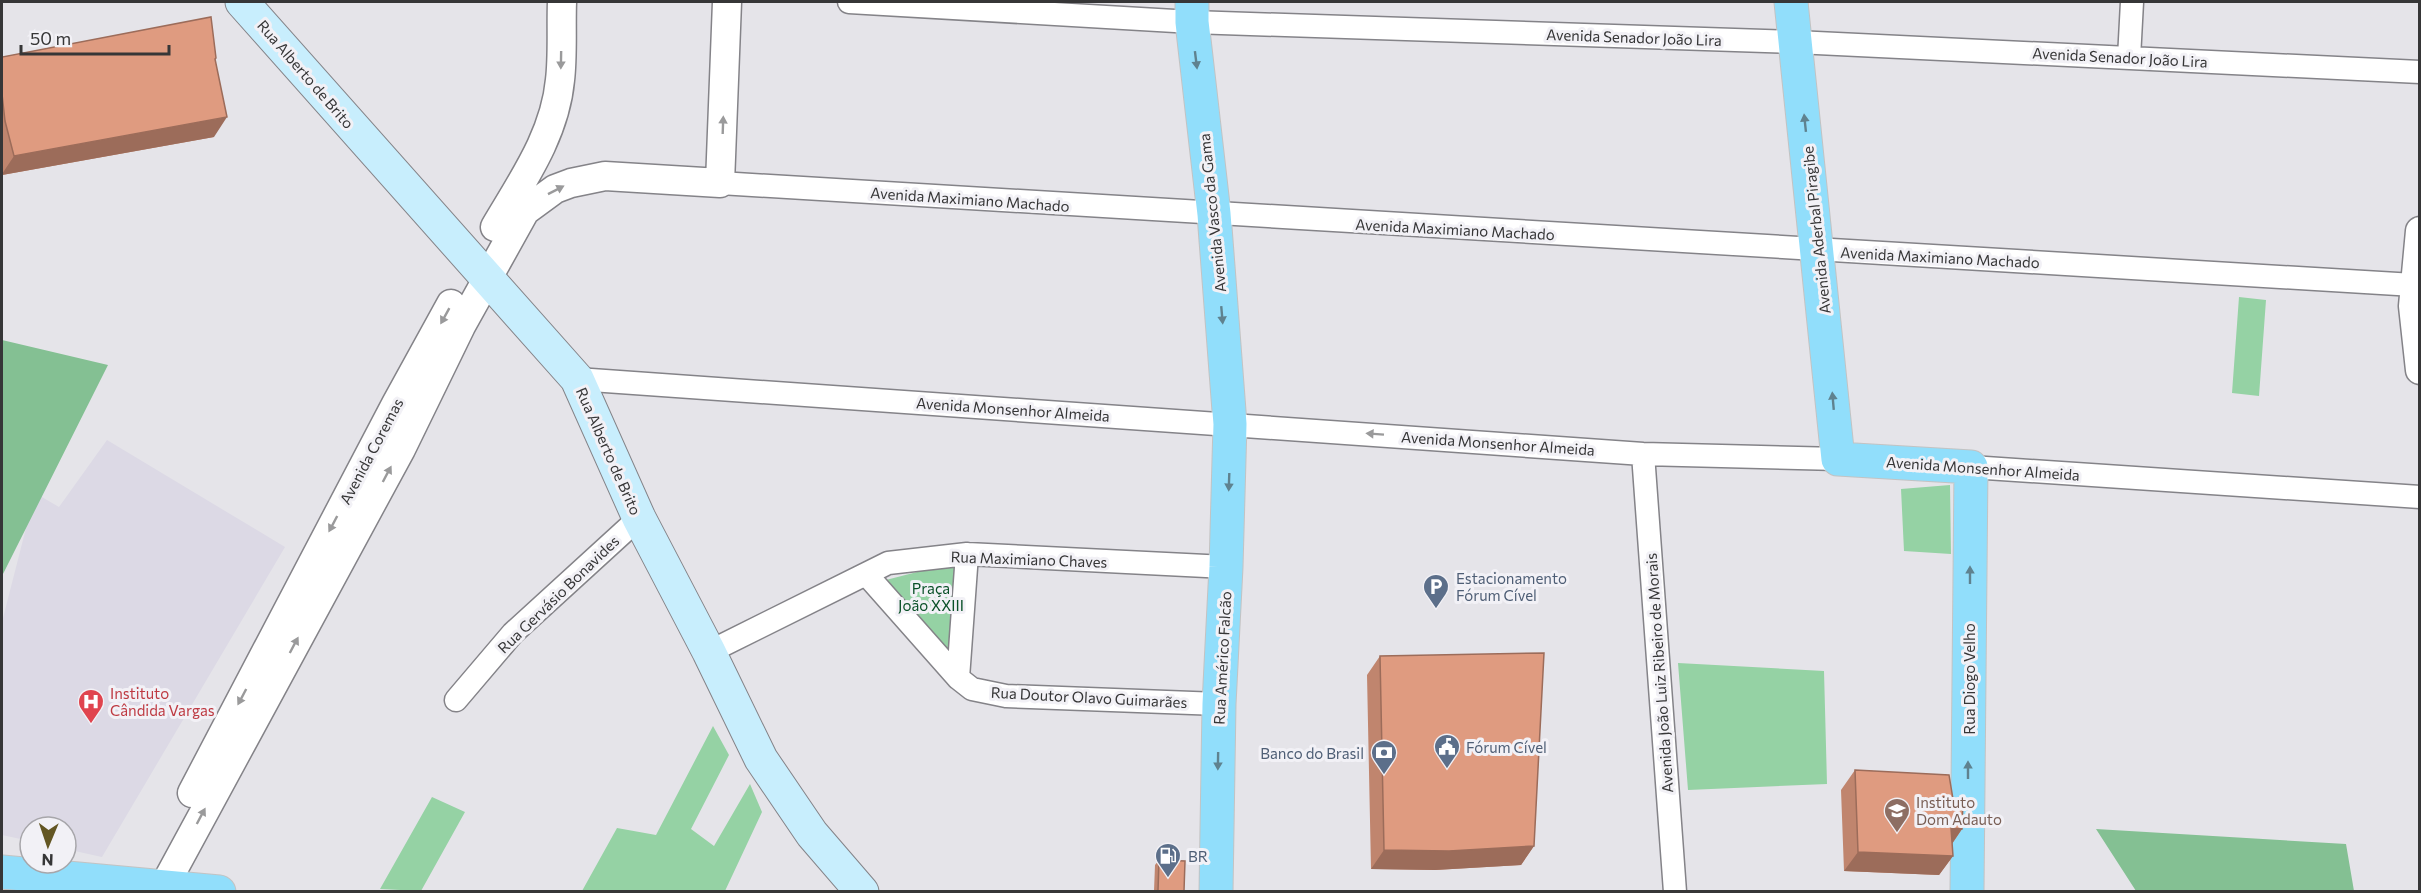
<svg xmlns="http://www.w3.org/2000/svg" width="2421" height="893" font-family="Commissioner,sans-serif">
	<style>
		.built { fill: #dcd9e5 }
		.green { fill: #95d2a4 }
		.forest { fill: #84c093 }
		.lines { fill: none; stroke-linecap: round; stroke-linejoin: round }
		.minor-casing { stroke: #848388; stroke-width: 25 }
		.tertiary-casing { stroke: #848388; stroke-width: 31 }
		.secondary-casing { stroke: #848388; stroke-width: 35 }
		.primary-casing { stroke: #c3c3c3; stroke-width: 35 }
		.minor { stroke: #fff; stroke-width: 22 }
		.tertiary { stroke: #fff; stroke-width: 28 }
		.secondary { stroke: #c8eefd; stroke-width: 33 }
		.primary { stroke: #91defb; stroke-width: 33 }
		.wall { fill: #c0856e }
		.shaded-wall { fill: #9c6c5a }
		.building { fill: #df9b80; stroke: #9c6c5a; stroke-width: 1.5 }
		.oneway { fill: #9a9a9b }
		.oneway2 { fill: #5f828f }
		.labels { text-anchor: middle; dominant-baseline: central; stroke-width: 6; stroke-linejoin: round; paint-order: stroke }
		.street-label { font-size: 15px; fill: #363637; stroke: #f2f1f6 }
		.service-label { font-size: 15px; fill: #4e5e75; stroke: #f2f1f6; text-anchor: start }
		.park-label { font-size: 15px; fill: #0a5128; stroke: #f2f1f6 }
		.health-label { font-size: 15px; fill: #be3a42; stroke: #f2f1f6; text-anchor: start }
		.education-label { font-size: 15px; fill: #785e54; stroke: #f2f1f6; text-anchor: start }
	</style>
	<rect width="100%" height="100%" fill="#e5e4e9"/>
	<!-- built -->
	<path class="built" d="M107,440L285,547L102,857L66,849V827H30V841L2,835V622L35,493L59,507Z"/>
	<!-- green -->
	<path class="green" d="M2239,297L2266,300L2259,396L2232,393Z
		M1950,485L1951,554L1904,551L1901,489Z
		M960,561L952,658L882,581Z
		M1678,663L1824,671L1827,784L1688,790Z
		M713,726L729,755L691,829L714,846L750,784L762,812L725,891H582L617,828L656,835Z
		M432,797L465,812L421,891L380,889Z"/>
	<!-- forest -->
	<path class="forest" d="M2,340L108,365L2,576Z
		M2096,829L2346,844L2354,891H2136Z"/>
	<g class="lines">
		<defs>
			<path id="minor" d="M849,2L1192,22L1796,42L2420,72
				M2129,58L2132,2
				M720,183L2414,285
				M577,379L1643,454L1838,459
				M1643,454L1675,892
				M1971,467L2420,497
				M866,574L958,678L972,689L1006,696L1219,704
				M709,652L888,563L967,554L1226,567
				M958,678L967,554
				M456,700L513,633L639,518"/>
			<path id="tertiary" d="M495,227C522,181 555,135 560,80C563,55 561,27 562,2
				M2420,231L2413,306L2420,370
				M192,793L396,404L451,304
				M161,892L401,449L461,326L525,211L555,189L571,183L605,176L720,183L727,2"/>
			<path id="secondary" d="M242,2L577,379L639,518L709,652L761,759L812,834L862,892"/>
			<path id="primary" d="M1192,2V22L1214,214L1230,424L1226,567L1219,704L1216,892
				M1791,2L1838,459L1971,467L1967,892
				M2,872L219,892"/>
		</defs>
		<!-- minor casing -->
		<use href="#minor" class="minor-casing"/>
		<!-- tertiary casing -->
		<use href="#tertiary" class="tertiary-casing"/>
		<!-- secondary casing -->
		<use href="#secondary" class="secondary-casing"/>
		<!-- primary casing -->
		<use href="#primary" class="primary-casing"/>
		<!-- minor -->
		<use href="#minor" class="minor"/>
		<!-- tertiary -->
		<use href="#tertiary" class="tertiary"/>
		<!-- secondary -->
		<use href="#secondary" class="secondary"/>
		<!-- primary -->
		<use href="#primary" class="primary"/>
	</g>
	<!-- wall -->
	<path class="wall" d="M2,57L216,58L215,60L214,137L2,175Z
		M1380,656L1534,846L1521,865L1435,870L1371,869L1367,675Z
		M1855,770L1953,799L1962,829L1952,844L1953,856L1939,875L1844,871L1841,790Z
		M1159,860L1184,891H1154L1155,865Z"/>
	<!-- shaded-wall -->
	<path class="shaded-wall" d="M227,117L214,137L2,175V174L14,156Z
		M1951,828L1962,829L1949,848Z
		M1534,846L1521,865L1435,870L1371,869L1384,850Z
		M1858,852L1953,856L1939,875L1844,871Z"/>
	<!-- building -->
	<path class="building" d="M211,17L216,58L215,59L227,117L14,156L5,121L2,94V57Z
		M1544,653L1534,846L1449,851L1384,850L1380,656Z
		M1855,770L1949,775L1953,799L1963,801L1962,829L1951,828L1953,856L1858,852Z
		M1159,860L1185,861L1184,891H1158Z"/>
	<!-- one-way arrows -->
	<defs><path id="oneway-solid" d="M-6-.8H1V-3.2L6.5 0L1 3.2V.8H-6Z" transform="scale(1.5)"/></defs>
	<g class="oneway">
		<use href="#oneway-solid" transform="translate(561 60) rotate(91)"/>
		<use href="#oneway-solid" transform="translate(723 125) rotate(-88)"/>
		<use href="#oneway-solid" transform="translate(556 190) rotate(-27)"/>
		<use href="#oneway-solid" transform="translate(445 316) rotate(119)"/>
		<use href="#oneway-solid" transform="translate(1375 434) rotate(-176)"/>
		<use href="#oneway-solid" transform="translate(387 474) rotate(-62)"/>
		<use href="#oneway-solid" transform="translate(333 524) rotate(118)"/>
		<use href="#oneway-solid" transform="translate(294 645) rotate(-62)"/>
		<use href="#oneway-solid" transform="translate(242 697) rotate(118)"/>
		<use href="#oneway-solid" transform="translate(201 816) rotate(-62)"/>
	</g>
	<g class="oneway2">
		<use href="#oneway-solid" transform="translate(1196 60) rotate(83)"/>
		<use href="#oneway-solid" transform="translate(1805 123) rotate(-96)"/>
		<use href="#oneway-solid" transform="translate(1222 315) rotate(85)"/>
		<use href="#oneway-solid" transform="translate(1833 401) rotate(-95)"/>
		<use href="#oneway-solid" transform="translate(1229 482) rotate(92)"/>
		<use href="#oneway-solid" transform="translate(1970 575) rotate(-90)"/>
		<use href="#oneway-solid" transform="translate(1218 761) rotate(91)"/>
		<use href="#oneway-solid" transform="translate(1968 770) rotate(-90)"/>
	</g>
	<!-- icons -->
	<defs>
		<symbol id="parking-pin" viewBox="-11 -11 22 30"><path d="M0 17L-7.5 6A9.5 9.5 0 1 1 7.5 6Z" fill="#5c6f8a" stroke="#f2f1f6"/><path d="M-3.5-5.5H1a3.5 3.5 0 0 1 0 7H-1V5.5H-3.5ZM-1-3.4V-.6H.8a1.4 1.4 0 0 0 0-2.8Z" fill="#fff"/></symbol>
		<symbol id="hospital-pin" viewBox="-11 -11 22 30"><path d="M0 17L-7.5 6A9.5 9.5 0 1 1 7.5 6Z" fill="#e0444e" stroke="#f2f1f6"/><path d="M-5-5h3v3.5h4V-5h3V5h-3V1.5h-4V5h-3Z" fill="#fff"/></symbol>
		<symbol id="civic-pin" viewBox="-11 -11 22 30"><path d="M0 17L-7.5 6A9.5 9.5 0 1 1 7.5 6Z" fill="#5c6f8a" stroke="#f2f1f6"/><path d="M-.6-6.5H3V-4.5H.6V-3L4-1V1h2V6H-6V1h2V-1L-.6-3ZM-1.2 2.5V6h2.4V2.5Z" fill="#fff"/></symbol>
		<symbol id="bank-pin" viewBox="-11 -11 22 30"><path d="M0 17L-7.5 6A9.5 9.5 0 1 1 7.5 6Z" fill="#5c6f8a" stroke="#f2f1f6"/><path d="M-6-4H6V4H-6ZM0-2.3a2.3 2.3 0 1 0 0 4.6a2.3 2.3 0 1 0 0-4.6Z" fill="#fff"/></symbol>
		<symbol id="school-pin" viewBox="-11 -11 22 30"><path d="M0 17L-7.5 6A9.5 9.5 0 1 1 7.5 6Z" fill="#8d6e63" stroke="#f2f1f6"/><path d="M0-5L7-2L0 1L-7-2ZM-4 1L0 2.5L4 1V4Q0 6-4 4Z" fill="#fff"/></symbol>
		<symbol id="fuel-pin" viewBox="-11 -11 22 30"><path d="M0 17L-7.5 6A9.5 9.5 0 1 1 7.5 6Z" fill="#5c6f8a" stroke="#f2f1f6"/><path d="M-5.5-6h7V0h2V4h1.3V-2.5L3-4.5l.8-.8L6-3V5H2.5V1h-1V6h-7ZM-4.2-4.7v3.2H.2V-4.7Z" fill="#fff"/></symbol>
	</defs>
	<g fill-rule="evenodd">
		<use href="#parking-pin" x="1421" y="572" width="30" height="40"/>
		<use href="#hospital-pin" x="76" y="687" width="30" height="40"/>
		<use href="#civic-pin" x="1432" y="732" width="30" height="40"/>
		<use href="#bank-pin" x="1369" y="738" width="30" height="40"/>
		<use href="#school-pin" x="1882" y="796" width="30" height="40"/>
		<use href="#fuel-pin" x="1153" y="841" width="30" height="40"/>
	</g>
	<g class="labels">
		<!-- street labels -->
		<g class="street-label">
			<text transform="translate(1634 37) rotate(2)">Avenida Senador João Lira</text>
			<text transform="translate(2120 57) rotate(3)">Avenida Senador João Lira</text>
			<text transform="translate(306 74) rotate(49)">Rua Alberto de Brito</text>
			<text transform="translate(970 199) rotate(4)">Avenida Maximiano Machado</text>
			<text transform="translate(1212 213) rotate(-96)">Avenida Vasco da Gama</text>
			<text transform="translate(1455 229) rotate(3)">Avenida Maximiano Machado</text>
			<text transform="translate(1816 230) rotate(-96)">Avenida Aderbal Piragibe</text>
			<text transform="translate(1940 257) rotate(3)">Avenida Maximiano Machado</text>
			<text transform="translate(1013 409) rotate(4)">Avenida Monsenhor Almeida</text>
			<text transform="translate(1498 443) rotate(4)">Avenida Monsenhor Almeida</text>
			<text transform="translate(371 451) rotate(-62)">Avenida Coremas</text>
			<text transform="translate(609 451) rotate(66)">Rua Alberto de Brito</text>
			<text transform="translate(1983 468) rotate(4)">Avenida Monsenhor Almeida</text>
			<text transform="translate(1029 559) rotate(2)">Rua Maximiano Chaves</text>
			<text transform="translate(558 594) rotate(-44)">Rua Gervásio Bonavides</text>
			<text transform="translate(1222 658) rotate(-87)">Rua Américo Falcão</text>
			<text transform="translate(1659 673) rotate(-94)">Avenida João Luiz Ribeiro de Morais</text>
			<text transform="translate(1969 679) rotate(-90)">Rua Diogo Velho</text>
			<text transform="translate(1089 697) rotate(3)">Rua Doutor Olavo Guimarães</text>
		</g>
		<!-- service labels -->
		<g class="service-label">
			<text x="1456" y="578">Estacionamento<tspan x="1456" dy="17">Fórum Cível</tspan></text>
			<text x="1466" y="747">Fórum Cível</text>
			<text x="1364" y="753" text-anchor="end">Banco do Brasil</text>
			<text x="1188" y="856">BR</text>
		</g>
		<!-- park labels -->
		<g class="park-label">
			<text x="931" y="588">Praça<tspan x="931" dy="17">João XXIII</tspan></text>
		</g>
		<!-- health labels -->
		<g class="health-label">
			<text x="110" y="693">Instituto<tspan x="110" dy="17">Cândida Vargas</tspan></text>
		</g>
		<!-- education labels -->
		<g class="education-label">
			<text x="1916" y="802">Instituto<tspan x="1916" dy="17">Dom Adauto</tspan></text>
		</g>
	</g>
	<!-- border -->
	<rect width="2421" height="893" fill="none" stroke="#363637" stroke-width="6"/>
	<!-- north arrow -->
	<g transform="translate(48 845) rotate(182)"><circle r="28" fill="#f2f1f6" stroke="#a7a6aa" stroke-width="1.5"/>
	<path d="M0-4.5L10 22L0 15L-10 22Z" fill="#635623"/>
	<text y="-9" font-size="16" font-weight="bold" text-anchor="middle" fill="#363637">N</text>
	</g>
	<!-- scale -->
	<path d="M21 45v9h148v-9" fill="none" stroke="#363637" stroke-width="3"/>
	<text x="30" y="45" font-size="18" fill="#363637" stroke="#f2f1f6" stroke-width="4.5" paint-order="stroke">50 m</text>
</svg>
